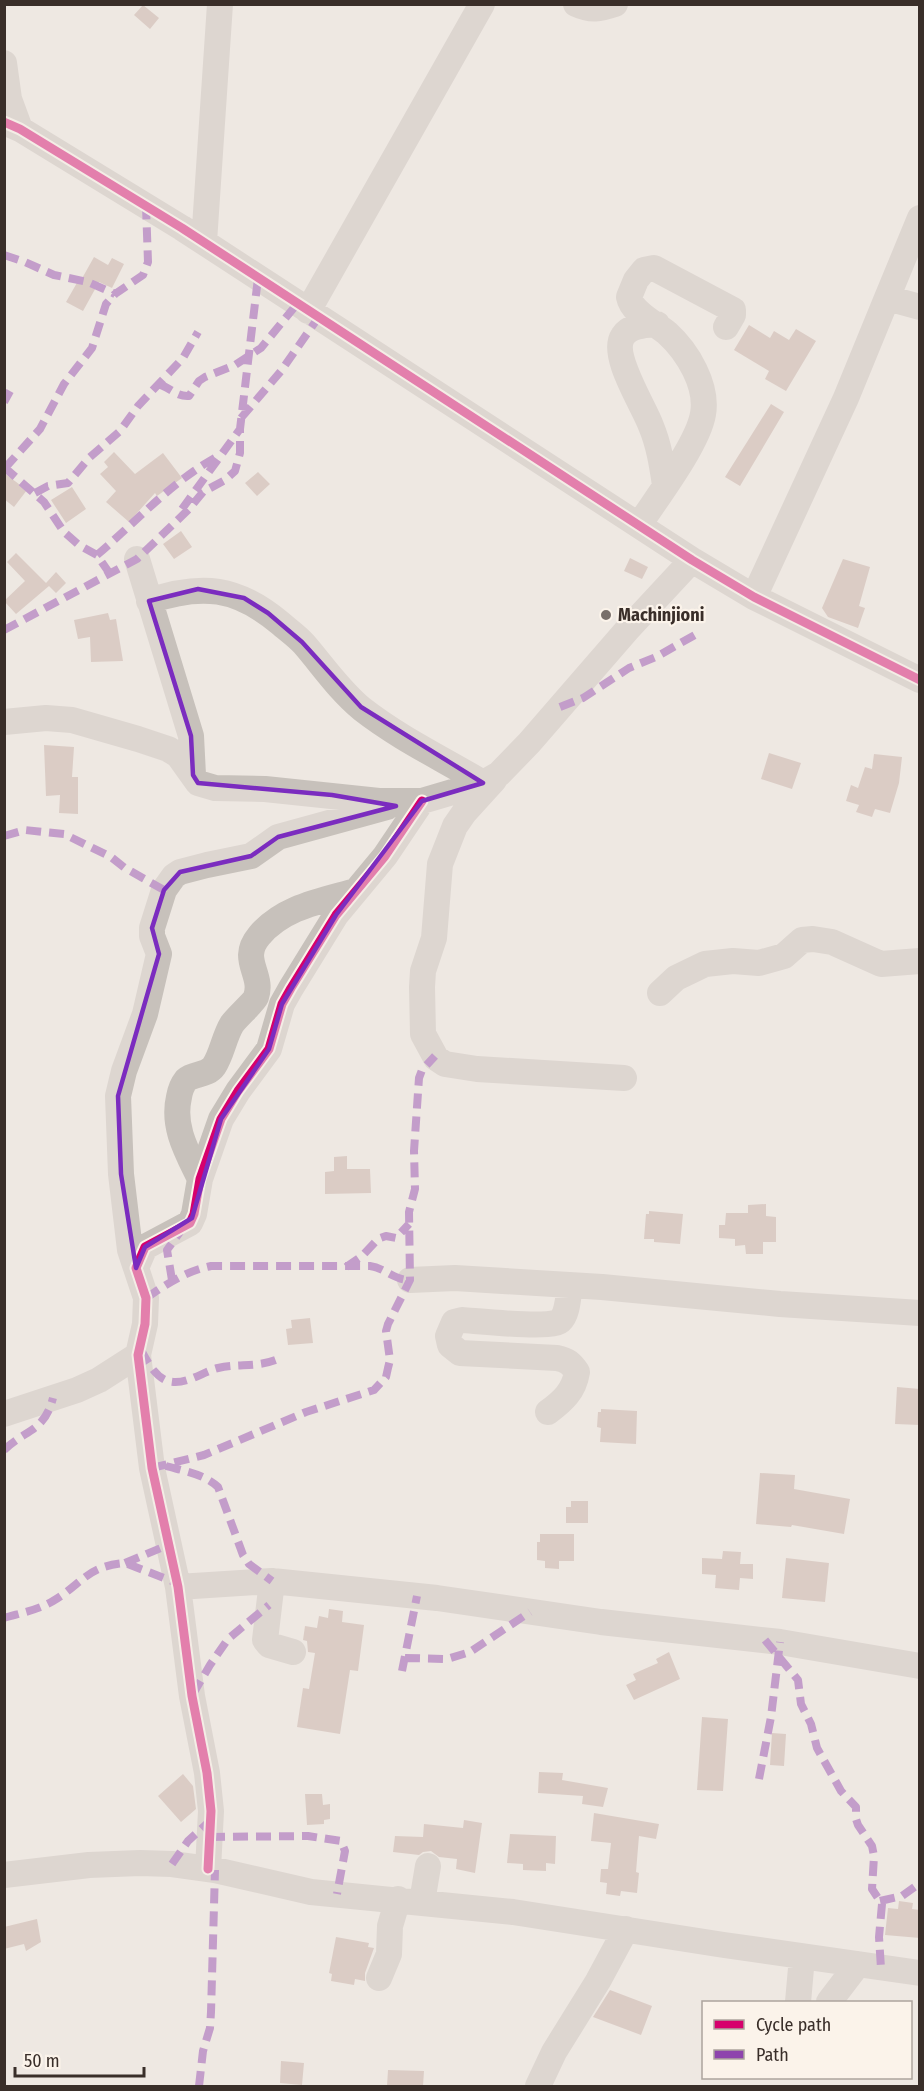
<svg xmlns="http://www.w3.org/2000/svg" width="924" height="2091" font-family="'Fira Sans Condensed',sans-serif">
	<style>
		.building { fill: #c3aca3 }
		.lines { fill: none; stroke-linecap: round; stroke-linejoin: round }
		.minor { stroke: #c7c1bb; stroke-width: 26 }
		.quiet { stroke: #8e44ad; stroke-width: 8; stroke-dasharray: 15 8; stroke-linecap: butt }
		.cycleway-casing { stroke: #fbf3ea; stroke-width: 13 }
		.cycleway { stroke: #d6006c; stroke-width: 9 }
		.marked { fill: none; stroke: #7b2cbf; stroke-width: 4.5; stroke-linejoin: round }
		.poi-dot { fill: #786f6a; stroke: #fbf3ea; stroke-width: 2 }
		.labels { text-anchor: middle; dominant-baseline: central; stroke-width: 4.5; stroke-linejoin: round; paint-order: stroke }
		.poi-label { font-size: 18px; font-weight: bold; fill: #392e29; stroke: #fbf3ea; text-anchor: start }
	</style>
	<rect width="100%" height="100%" fill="#eee8e2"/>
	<!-- building -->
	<path class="building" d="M143,5L159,18L150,29L134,15Z
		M94,257L108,265L112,258L124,264L112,288L99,282L83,311L66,302L78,281L80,282Z
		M749,325L770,338L774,331L789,340L796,329L816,341L786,391L765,379L769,371L734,350Z
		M771,404L784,412L740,486L725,477Z
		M114,452L135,474L163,453L182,478L157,496L155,493L129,522L106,502L116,491L100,474L108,467L104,462Z
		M258,472L270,484L257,496L245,483Z
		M4,473L27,490L14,507L4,499Z
		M72,487L86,509L66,523L51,500Z
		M181,531L192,547L174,559L163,544Z
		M16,553L49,586L16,614L4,601L25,581L7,562Z
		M630,558L648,567L642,579L624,571Z
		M843,559L870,567L859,606L865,608L858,628L828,617L822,608Z
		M56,572L66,583L56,593L46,583Z
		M108,613L110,620L116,619L123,661L91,662L90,637L78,639L74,620Z
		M44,745L74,747L72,777H78V814L59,813L60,795L46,796Z
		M769,753L801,763L792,789L761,779Z
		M874,754L902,757L899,783L890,813L875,809L872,817L856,812L859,805L846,801L851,785L858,788L865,767L872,769Z
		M347,1156V1169H370L371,1193L325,1194V1172L334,1171V1157Z
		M766,1204V1216L776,1217V1242H763V1254H746L745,1245L735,1246V1239L719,1238V1225H725L726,1213H748V1205Z
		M649,1211L683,1214L680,1244L654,1242V1239H644L646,1214H649Z
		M310,1318L313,1343L288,1345L286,1329L292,1328L291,1320Z
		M897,1387L920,1389V1425L895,1424Z
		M601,1409L637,1411L636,1444L600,1442L601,1428L597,1427L598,1412H601Z
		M760,1473L795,1475L794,1489L850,1499L844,1534L792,1525L791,1527L756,1524Z
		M571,1501H588V1523H566V1507H571Z
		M540,1534H574V1561H559V1569L545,1568V1561L537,1560V1542H540Z
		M723,1551L741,1552L740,1564H753V1579L740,1578L739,1590L715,1588L716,1575L702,1574V1558L722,1559Z
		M786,1558L829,1563L825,1602L782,1598Z
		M329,1609L343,1611L342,1622L364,1625L358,1671L350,1670L340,1734L297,1727L303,1688L309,1689L315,1653L308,1652L307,1641L303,1640L305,1626L317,1628L319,1616L328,1618Z
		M669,1652L680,1679L634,1700L626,1685L636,1680L633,1674L658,1663L656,1659Z
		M702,1717L728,1719L723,1791L697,1790Z
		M772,1733L786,1734L784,1766L770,1765Z
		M539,1772L563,1773L562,1780L608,1788L603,1807L582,1804L583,1796L538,1793Z
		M183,1774L193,1786L196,1809L181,1822L158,1796Z
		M305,1794H322L323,1805L330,1804V1819L324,1820V1824L307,1825Z
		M594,1813L659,1824L656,1839L639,1836L636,1872L639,1873L637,1893L621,1891L620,1896L606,1894L607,1883L600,1882L601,1869H608L611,1843L591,1841Z
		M464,1820L482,1823L475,1873L456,1869L457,1859L439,1857L431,1851L423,1852L419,1855L393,1852L395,1836L423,1837L424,1824L463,1828Z
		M510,1834L556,1836L555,1864L546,1863V1871L523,1870V1864L507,1863Z
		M899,1901L913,1903L912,1909L920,1910V1938L885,1935L888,1908L898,1909Z
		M37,1919L41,1942L26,1951L24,1944L4,1949V1927Z
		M336,1937L369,1943L368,1947L374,1948L365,1973V1981L355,1979L354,1985L331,1981L332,1974L329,1973Z
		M610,1990L652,2006L641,2035L593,2017Z
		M281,2061L304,2063L302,2085L280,2083Z
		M388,2070L424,2071L423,2086H387Z"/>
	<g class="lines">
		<!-- minor -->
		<path class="minor" d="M576,4C591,11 600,9 615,4
			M4,63L9,99L20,129
			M4,122L20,129L182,228L692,560L754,597L920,680
			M204,242L220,4
			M887,298L920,218
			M308,311L482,4
			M657,324C646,325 630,325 623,336C610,355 644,406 651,426C659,445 662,465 665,485
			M639,525C656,499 698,444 703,414C708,386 688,352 667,333C655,323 632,313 629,297L636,280L644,270L654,268L733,310V315L726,327
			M137,559L191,736L193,775
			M754,597L846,398L887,298L920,307
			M149,601C202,583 237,587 280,623C288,630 297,636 304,644C323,666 339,690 362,709C399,738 443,759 483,783
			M4,722L46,718L72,720L138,739L168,749L178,755L198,783L215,788L265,789L379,801H422L483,783L499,774L529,743L627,630L692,560
			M494,780L464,813L455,826L440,864L434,938L423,971L422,987L423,1034L436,1058L445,1064L477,1069L624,1078
			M660,993L676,978L705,964L733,961L759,963L784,956L802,940L813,939L832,942L881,964L920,961
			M200,1179C187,1152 172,1127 179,1097C180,1091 182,1085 186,1080C194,1073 207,1076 214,1066C222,1054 224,1037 232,1024C237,1017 254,1002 256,997C264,974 239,960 259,936C283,907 321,901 356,891
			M136,1268L130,1250L121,1174L118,1096L124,1071L145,1014L159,954L152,936V928L164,890L174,876L180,872L207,865L251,856L278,837L387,807
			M410,1280L455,1278L602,1287L780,1304L920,1313
			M548,1412C563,1401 574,1391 577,1372C571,1363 567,1360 557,1358L460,1353L450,1345L448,1336L454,1322L462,1320C478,1321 551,1329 560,1321C568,1314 568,1296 570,1285
			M4,1414L77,1390L99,1380L138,1355
			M272,1581L265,1640L269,1645L293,1652
			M178,1587L272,1581L437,1598L601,1622L780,1642L920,1666
			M208,1869L211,1811L207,1773L192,1696L178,1587L152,1468L138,1355L145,1324L146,1298L136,1268L145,1247L190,1223L194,1214L200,1179L221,1119L238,1091L269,1049L282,1004L291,988L336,915L385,856L422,801
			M4,1875L89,1865L140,1863L172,1864L215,1870L311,1892L513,1912L724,1945L920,1973
			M422,1902L428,1866
			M379,1978L389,1954L390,1926L398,1899
			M798,2002L802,1957
			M829,2002L858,1964
			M538,2086L554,2052L598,1981L626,1929"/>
		<!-- quiet -->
		<path class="quiet" d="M4,255L25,262L54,275L88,282L115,294
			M158,384C170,387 176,397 189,396L199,381L205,377L235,365L261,348L297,304
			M4,402L10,391
			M241,418L281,371L318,318
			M4,467L44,502L64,532L79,545L97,555L110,574
			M5,468L40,429L64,384L92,348L106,304L115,294L143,275L148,262L146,206
			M35,493L48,486L68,483L89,458L120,431L138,406L183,358L198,332
			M182,509L240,429
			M97,555C137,521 173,480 220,455
			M4,630L137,559L189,509L203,492L225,480L235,471L240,453V429L258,278
			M560,707L583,698L629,668L656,657L700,632
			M4,836L25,830L64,834L111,857L125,868L164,890
			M346,1267L362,1256L378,1239L386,1236L396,1238L409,1224
			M172,1280L167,1250L180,1232
			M146,1298C167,1284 186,1271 211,1266H370C385,1268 394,1280 410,1280
			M141,1350C147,1361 155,1377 168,1381C185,1386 202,1372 218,1368C240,1363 256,1368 278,1359
			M4,1450C26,1429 44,1432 53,1398
			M166,1466C184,1471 204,1474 218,1487L243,1555L249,1564L272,1581
			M152,1468L204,1455L306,1412L374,1390L386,1377L388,1368L390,1360L386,1331L388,1324L410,1280L409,1212L415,1189L414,1151L419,1078L422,1070L435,1056
			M125,1563L168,1545
			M4,1618C21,1613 38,1610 53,1601C82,1584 87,1566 125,1563L177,1583
			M765,1640L798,1680L801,1704L811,1724L817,1748L841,1791L856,1807V1819L858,1825L872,1846L874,1856L872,1889L882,1904L879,1937L881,1968
			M405,1658L447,1659L470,1652L530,1612
			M402,1671L417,1596
			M193,1694L210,1665L228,1639L269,1605
			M759,1779L771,1717L780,1642
			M210,1837L308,1836L341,1841L345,1851L337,1894
			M172,1864L188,1841L211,1820
			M880,1901L902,1896L920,1883
			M199,2086L203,2051L210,2028L211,2012L215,1870"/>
		<defs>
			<path id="cycleway" d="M4,122L20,129L182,228L692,560L754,597L920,680
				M208,1869L211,1811L207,1773L192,1696L178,1587L152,1468L138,1355L145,1324L146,1298L136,1268L145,1247L190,1223L194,1214L200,1179L221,1119L238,1091L269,1049L282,1004L291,988L336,915L385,856L422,801"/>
		</defs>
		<!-- cycleway casing -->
		<use href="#cycleway" class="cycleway-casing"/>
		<!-- cycleway -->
		<use href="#cycleway" class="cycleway"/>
	</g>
	<!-- marked area -->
	<path d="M0 0H924V2091H0ZM198,589L244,598L268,613L302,642L361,707L483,783L422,801L336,915L282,1004L269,1049L221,1119L192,1218L145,1247L136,1268L121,1174L118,1096L159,954L152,928L164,890L180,872L251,856L278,837L396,806L332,795L198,783L193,775L191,736L149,601Z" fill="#eee8e2" fill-opacity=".55" fill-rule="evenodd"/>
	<path class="marked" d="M198,589L244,598L268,613L302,642L361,707L483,783L422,801L336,915L282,1004L269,1049L221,1119L192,1218L145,1247L136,1268L121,1174L118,1096L159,954L152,928L164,890L180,872L251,856L278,837L396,806L332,795L198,783L193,775L191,736L149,601Z"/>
	<!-- markers -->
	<circle class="poi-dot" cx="606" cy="615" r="6"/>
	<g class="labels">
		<!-- poi labels -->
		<g class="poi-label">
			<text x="618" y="615">Machinjioni</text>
		</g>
	</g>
	<!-- border -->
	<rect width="924" height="2091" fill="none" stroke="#392e29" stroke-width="12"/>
	<!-- legend -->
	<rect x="702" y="2001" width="210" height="78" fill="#fbf3ea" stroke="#ada49d" stroke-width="1.5"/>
	<rect x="714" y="2020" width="30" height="9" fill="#d6006c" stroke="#ada49d" stroke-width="1.5"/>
	<text x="756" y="2031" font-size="18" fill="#392e29">Cycle path</text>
	<rect x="714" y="2050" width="30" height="9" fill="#8e44ad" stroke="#ada49d" stroke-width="1.5"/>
	<text x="756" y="2061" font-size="18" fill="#392e29">Path</text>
	<!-- scale -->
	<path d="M15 2067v9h129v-9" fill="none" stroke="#392e29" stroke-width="3"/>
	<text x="24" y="2067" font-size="18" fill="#392e29" stroke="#fbf3ea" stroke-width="4.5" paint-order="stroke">50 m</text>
</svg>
